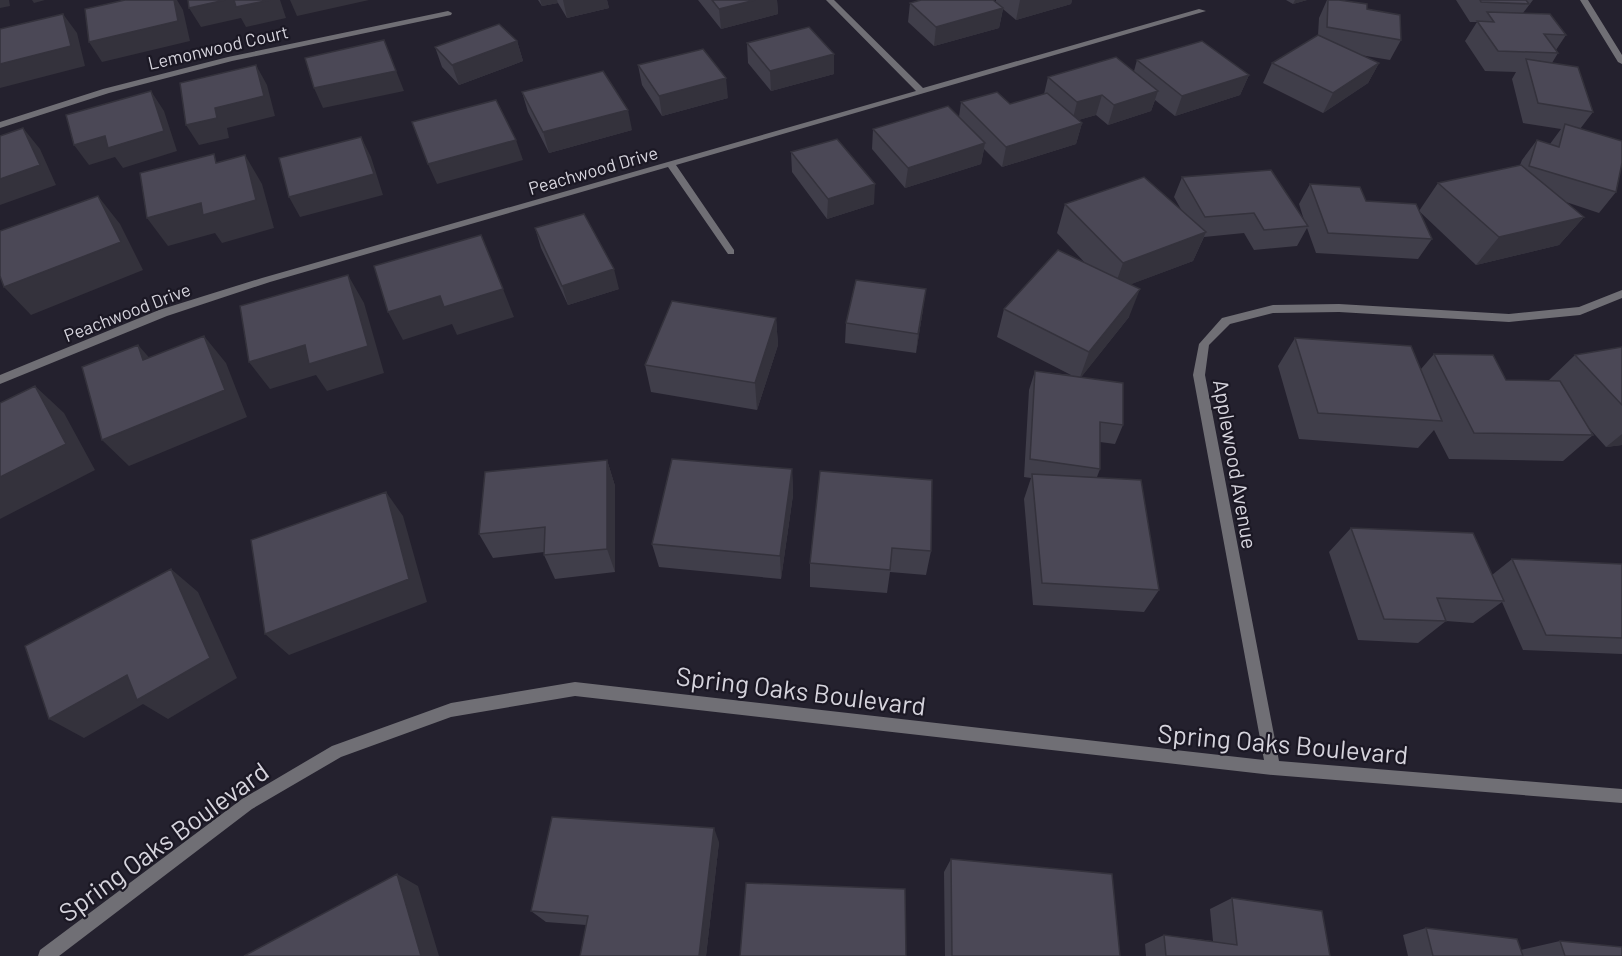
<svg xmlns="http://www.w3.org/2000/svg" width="1622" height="956" font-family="Barlow,sans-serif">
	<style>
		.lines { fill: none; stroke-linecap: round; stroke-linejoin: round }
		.minor { fill: #706f75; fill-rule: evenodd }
		.wall { fill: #403e4a }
		.shaded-wall { fill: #34323c }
		.building { fill: #4b4856; stroke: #34323c; stroke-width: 1.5 }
		.labels { text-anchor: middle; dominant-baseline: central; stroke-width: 4.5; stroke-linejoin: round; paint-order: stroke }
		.far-street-label { font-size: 18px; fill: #d6d4dd; stroke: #1b1824 }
		.street-label { font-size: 21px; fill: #d6d4dd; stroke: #1b1824 }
		.near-street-label { font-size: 26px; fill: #d6d4dd; stroke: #1b1824 }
	</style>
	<rect width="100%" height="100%" fill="#24212e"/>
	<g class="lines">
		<!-- minor -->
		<path class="minor" d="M826,0H834L923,88L1199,9L1206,11L676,165L734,250V254H728L668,167L270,282L167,316L0,384V375L159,310L262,278L916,91Z
			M1580,0H1588L1622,55V64L1618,62Z
			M448,11L452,13L451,15L232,61L109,93L0,128V122L103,89L228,57Z
			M1622,290V298L1580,315L1509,322L1339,312L1273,313L1230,324L1209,345L1205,375L1279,761L1622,789V803L1273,775L575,696L451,717L341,757L252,809L59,956H38L40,950L242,799L332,746L451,703L575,682L1264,760L1193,375L1199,344L1222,318L1273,305L1339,304L1509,314L1579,307Z"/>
	</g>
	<!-- wall -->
	<path class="wall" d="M538,0H607L609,8L567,18L558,3L542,6Z
		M698,0H777L778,14L721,29Z
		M996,0H1072L1071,4L1016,20L1003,9L999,28L934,46L908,22L910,3L996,2Z
		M1286,0H1307L1293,4Z
		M1327,0H1339L1367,9L1401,40L1390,60L1360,55L1379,63L1368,83L1323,113L1263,83L1272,63L1318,35L1319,18Z
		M1456,0H1533L1523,13L1566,35L1556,50L1558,53L1552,63L1593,112L1580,129L1616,192L1599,213L1566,202L1584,217L1559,245L1476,265L1419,211L1432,239L1418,259L1316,253L1307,228L1297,246L1254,250L1244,233L1204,237L1193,261L1131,284L1129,317L1081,377L1123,425L1115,444L1100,442V469L1097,477L1159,590L1144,612L1033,605L1024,499L1031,478L1024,477L1029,390L1035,371L1071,375L997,337L1004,309L1086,264L1057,233L1065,204L1182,211L1174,197L1182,177L1304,220L1299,204L1310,184L1366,201L1419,211L1438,183L1520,165L1522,160L1537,140L1550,144L1561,129L1523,123L1512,79L1516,72L1485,71L1465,41L1477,22H1470Z
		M517,41L523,61L459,85L442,67L435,47Z
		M747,43L834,54V74L771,91L748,63Z
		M1137,60L1249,75L1240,95L1175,116L1155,100L1151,111L1108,125L1096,115L1078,120L1082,123L1076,144L1002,167L984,149L981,164L905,188L872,149L873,129L959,117L961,102L1010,104L1044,94L1048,77L1134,71Z
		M638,65L728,98L662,116L642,85Z
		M522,92L632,130L549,153L528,112Z
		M791,152L874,204L827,219L792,172Z
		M535,228L619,289L568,305L541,248Z
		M923,309L916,353L845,343L846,323Z
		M776,318L778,345L757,410L651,392L645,365Z
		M1295,338L1421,369L1434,354L1506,380H1549L1575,355L1622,347V445L1606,447L1588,427L1593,435L1563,461L1449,459L1434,430L1418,448L1299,439L1278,366Z
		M607,460L615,486V572L555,579L544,555V552L493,558L479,534Z
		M792,469L793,495L781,579L659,567L652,544Z
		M820,471L931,551L926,575L890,572L887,593L810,587V563Z
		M1351,528L1492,575L1512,559L1622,564V654L1523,650L1502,602L1473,623L1446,621L1418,643L1358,640L1329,552Z
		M719,842L706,956H580L586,925L546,922L531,911Z
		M951,859L1120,956H945L944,872Z
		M1232,898L1330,956H1146L1145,944L1164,935L1213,941L1210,909Z
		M1426,928L1521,950L1560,941L1622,956H1408L1403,935Z"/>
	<!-- shaded-wall -->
	<path class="shaded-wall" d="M0,0H9L10,6L0,8Z
		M32,0H45L34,3Z
		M174,0H177L183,10L190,41L102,62L89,42Z
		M225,0H280L286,18L246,27L241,18L201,27L189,8Z
		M290,0H369L297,16Z
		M540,0H557L558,3L542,6Z
		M563,0H607L609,8L567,18Z
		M755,0H777L778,14L721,29L719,9Z
		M1020,0H1072L1071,4L1016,20Z
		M1295,0H1307L1293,4Z
		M1003,8L999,28L934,46L936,27Z
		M63,14L77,33L85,66L0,88V64Z
		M384,40L404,91L323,108L314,88Z
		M517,41L523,61L459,85L452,65Z
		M834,54V74L771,91L770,71Z
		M1379,63L1368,83L1323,113L1333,93Z
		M256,65L267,85L275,116L227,128L229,138L199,145L186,125L215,108Z
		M1249,75L1240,95L1175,116L1182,96Z
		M726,78L728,98L662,116L659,96Z
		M151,91L164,111L177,151L123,168L115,157L89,165L74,145Z
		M1158,91L1151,111L1108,125L1114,105Z
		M1102,95L1096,115L1072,122L1077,102Z
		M628,110L632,130L549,153L543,132Z
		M1082,123L1076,144L1002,167L1006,147Z
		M23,128L40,149L56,185L0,205V179Z
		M361,137L371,157L383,195L300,217L289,197Z
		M516,140L523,160L437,184L428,164Z
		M985,143L981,164L905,188L908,168Z
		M245,155L262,184L274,228L222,243L215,233L168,246L147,218L201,203Z
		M875,184L874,204L827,219L828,199Z
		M98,196L120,224L143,270L31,315L4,287Z
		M1584,217L1559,245L1476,265L1499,237Z
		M1206,232L1193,261L1113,291L1123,263Z
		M614,269L619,289L568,305L562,286Z
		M348,275L364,303L384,373L327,391L316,375L270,389L249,362Z
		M503,289L514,317L457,335L452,324L403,340L388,312L440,296Z
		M926,289L923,309L916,353L918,334Z
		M1140,289L1129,317L1079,380L1089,352Z
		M776,318L778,345L757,410L755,383Z
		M204,336L226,363L247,417L129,466L102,440Z
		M138,345L162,372L143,360Z
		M35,386L64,413L95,470L0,519V477Z
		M1622,434V445L1606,447Z
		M607,460L615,486V572L607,549Z
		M792,469L793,495L781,579L780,556Z
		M386,492L403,516L427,602L289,655L265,634Z
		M171,569L198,592L237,678L168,719L143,704L84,738L49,719Z
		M714,828L719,842L706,956H699Z
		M397,874L418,886L439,956H421Z"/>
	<!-- building -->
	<path class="building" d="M125,0H174L178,21L89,42L85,9Z
		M188,0H225L189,8Z
		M234,0H270L236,7Z
		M712,0H755L719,9Z
		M921,0H993L1003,8L936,27L910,3Z
		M1328,0H1339L1367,4V9L1400,15L1401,40L1327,27Z
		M1480,0H1526L1529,4L1481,2Z
		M1487,12L1550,14L1566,35L1544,34L1558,53L1498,51L1477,21L1494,22Z
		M63,14L71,46L0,64V29Z
		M499,24L517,41L452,65L435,47Z
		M809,27L834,54L770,71L747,43Z
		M1318,35L1379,63L1333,93L1272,63Z
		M384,40L396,71L314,88L305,58Z
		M1202,41L1249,75L1182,96L1137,60Z
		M703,49L726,78L659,96L638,65Z
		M1116,57L1158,91L1114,105L1102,95L1077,102L1048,77Z
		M1526,59L1578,67L1593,112L1538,103Z
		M256,65L264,96L215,108L217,118L186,125L180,83Z
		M603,71L628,110L543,132L522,92Z
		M151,91L164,131L108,148L105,136L74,145L66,115Z
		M997,92L1010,104L1047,93L1082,123L1006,147L961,102Z
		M496,100L516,140L428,164L412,122Z
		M948,106L985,143L908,168L873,129Z
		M1565,124L1622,141V163L1616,192L1529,166L1537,140L1559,147Z
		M23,128L40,165L0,179V136Z
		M361,137L374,174L289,197L279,158Z
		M837,139L875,184L828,199L791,152Z
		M214,154L216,163L245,155L256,200L203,215L201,203L147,218L140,173Z
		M1521,165L1584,217L1499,237L1438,183Z
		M1271,170L1308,226L1264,230L1254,213L1205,217L1182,177Z
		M1144,177L1206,232L1123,263L1065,204Z
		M1310,184L1360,187L1366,201L1416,204L1432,239L1328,233Z
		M98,196L121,242L4,287L0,276V231Z
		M584,214L614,269L562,286L535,228Z
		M481,235L503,289L444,307L440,296L388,312L374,266Z
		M1058,250L1140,289L1089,352L1004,309Z
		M348,275L368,346L309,364L305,345L249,362L240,306Z
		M856,280L926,289L918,334L846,323Z
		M672,301L776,318L755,383L645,365Z
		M204,336L225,390L102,440L82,367L138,345L143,360Z
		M1295,338L1411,346L1442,421L1318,413Z
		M1622,347V405L1575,355Z
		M1434,354L1493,355L1506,380L1560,381L1593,435L1474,433Z
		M1035,371L1123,383V425L1100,422V469L1030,459Z
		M35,386L66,444L0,477V403Z
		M672,459L792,469L780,556L652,544Z
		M607,460V549L544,555L545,527L479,534L485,472Z
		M820,471L932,480L931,551L892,548L890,570L810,563Z
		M1032,474L1141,480L1159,590L1042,583Z
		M386,492L409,579L265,634L251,540Z
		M1351,528L1473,533L1504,601L1437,598L1446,621L1384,619Z
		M1512,559L1622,564V638L1546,635Z
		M171,569L210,658L137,700L127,675L49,719L25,646Z
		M552,817L714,828L699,956H580L588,916L531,911Z
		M951,859L1112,874L1120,956H952Z
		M397,874L421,956H244Z
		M746,883L905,889L906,956H740Z
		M1232,898L1322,911L1330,956H1166L1164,935L1237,945Z
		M1426,928L1517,939L1523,956H1433Z
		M1560,941L1622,947V956H1565Z"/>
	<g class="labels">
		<!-- far-street labels -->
		<g class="far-street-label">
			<text transform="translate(218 47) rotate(-13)">Lemonwood Court</text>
			<text transform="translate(593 170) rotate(-16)">Peachwood Drive</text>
			<text transform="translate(127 312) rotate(-21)">Peachwood Drive</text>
		</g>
		<!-- street labels -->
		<g class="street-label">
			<text transform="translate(1236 464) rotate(80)">Applewood Avenue</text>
		</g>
		<!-- near-street labels -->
		<g class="near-street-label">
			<text transform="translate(801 690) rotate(7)">Spring Oaks Boulevard</text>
			<text transform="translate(1283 743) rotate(5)">Spring Oaks Boulevard</text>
			<text transform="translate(163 841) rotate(-36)">Spring Oaks Boulevard</text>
		</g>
	</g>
</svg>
